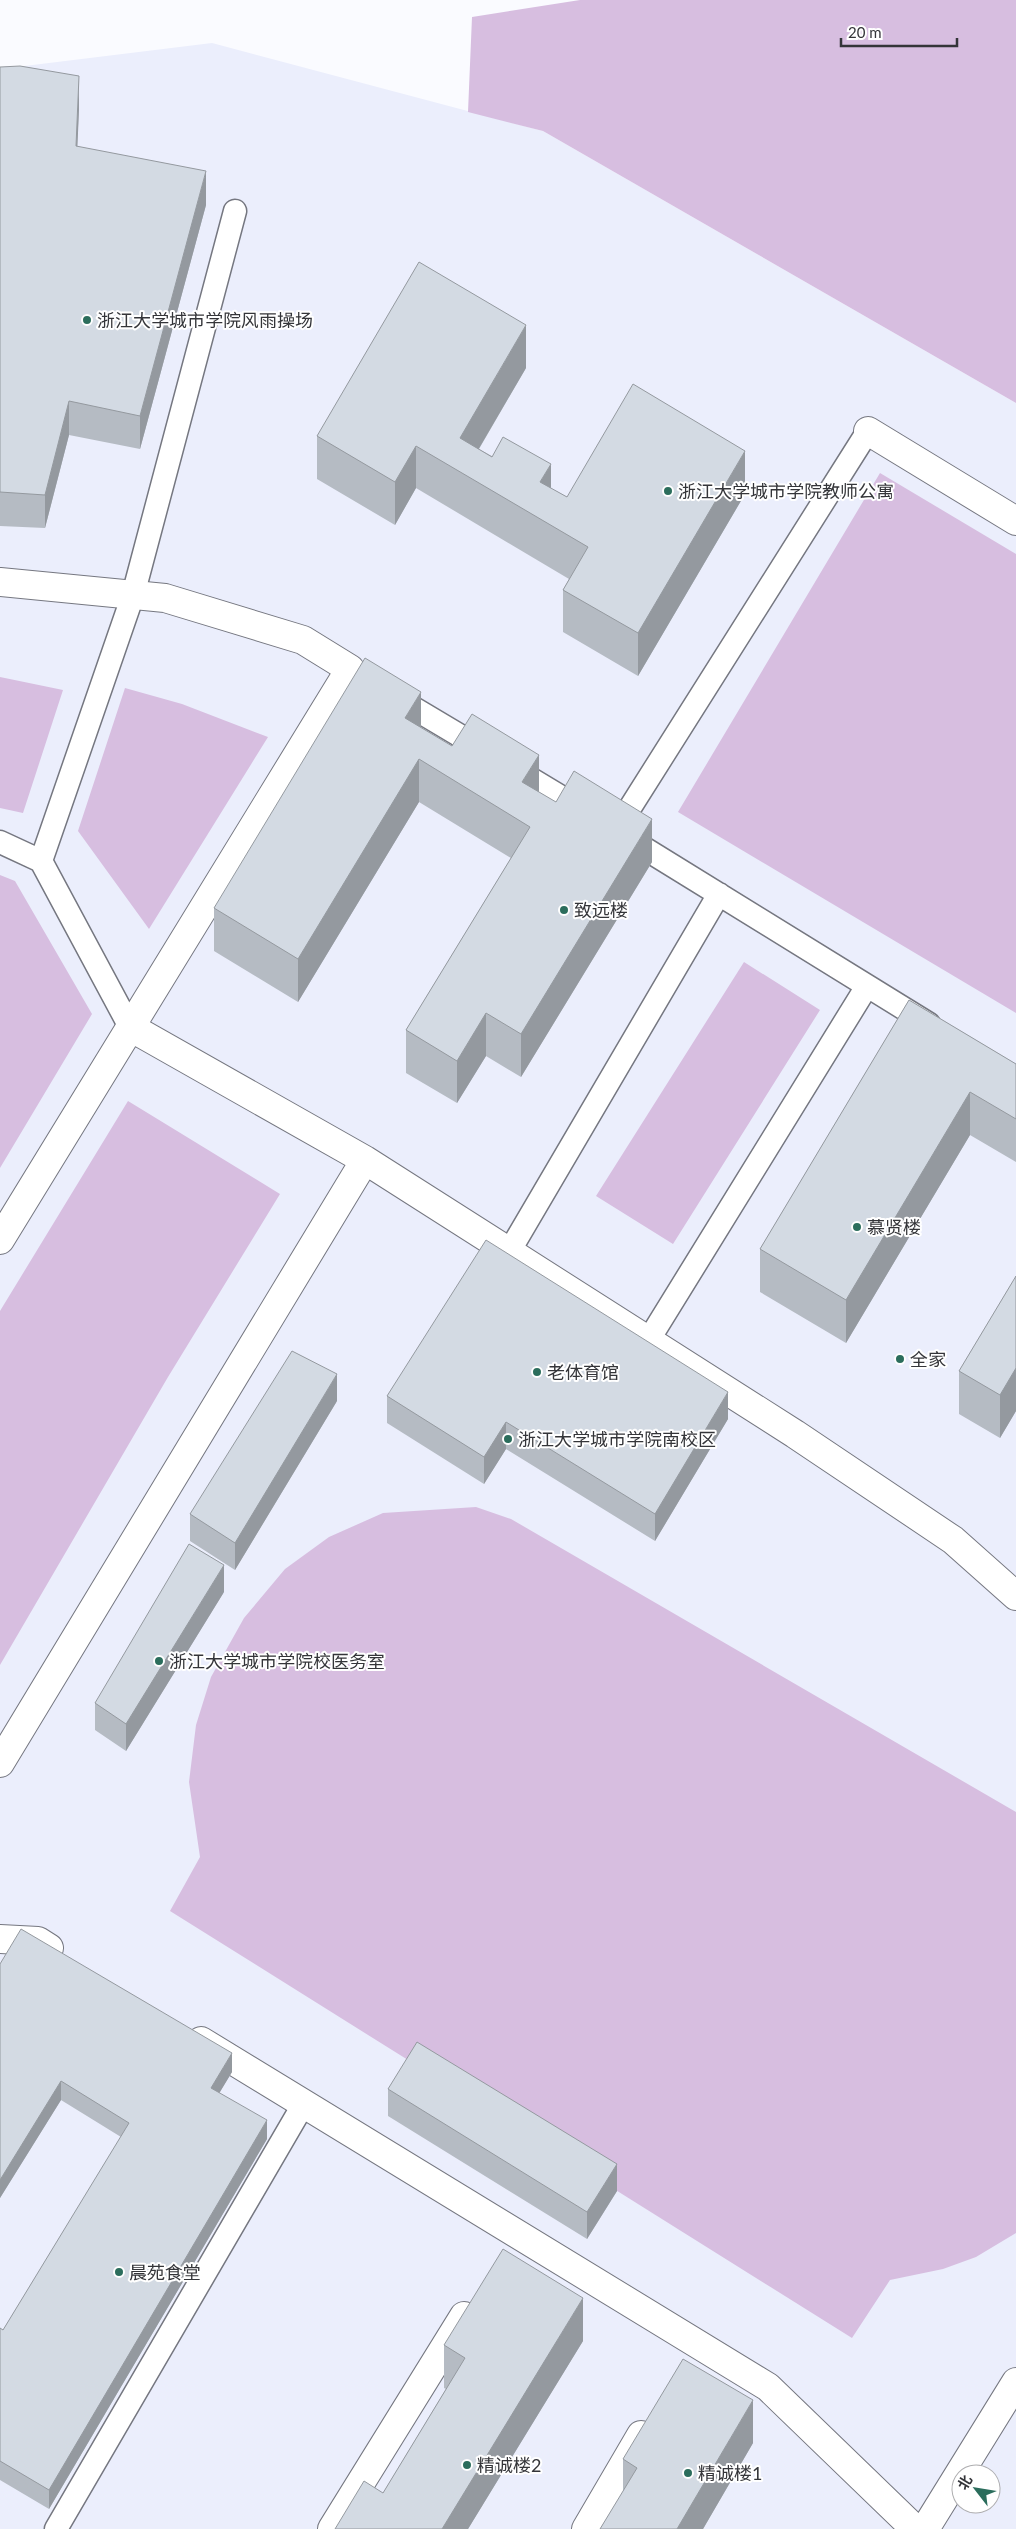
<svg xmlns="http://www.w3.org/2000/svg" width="1016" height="2529" font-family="Lato,'Noto Sans SC',sans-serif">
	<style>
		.built { fill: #ebeefc; fill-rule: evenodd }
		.green { fill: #d7bee0 }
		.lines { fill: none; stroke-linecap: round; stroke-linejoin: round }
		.service-casing { stroke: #757780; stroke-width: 25 }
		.minor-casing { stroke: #757780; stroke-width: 30 }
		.service { stroke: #fff; stroke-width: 22 }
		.minor { stroke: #fff; stroke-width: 28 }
		.wall { fill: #b5bbc3 }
		.shaded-wall { fill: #94999f }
		.building { fill: #d3dae3; stroke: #94999f }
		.poi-dot { fill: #2b6d5c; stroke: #fff; stroke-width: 2 }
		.labels { text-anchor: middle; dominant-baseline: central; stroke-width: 4; stroke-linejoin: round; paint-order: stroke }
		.poi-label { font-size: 18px; fill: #343539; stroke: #fff; text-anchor: start }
	</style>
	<rect width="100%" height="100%" fill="#fafbff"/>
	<!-- built -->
	<path class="built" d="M212,43L543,131L1016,403V2529H0V69ZM961,2474H991V2504H961Z"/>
	<!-- green -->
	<path class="green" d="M580,0H1016V403L543,131L468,112L472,17Z
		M880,473L1016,554V1013L678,812Z
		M0,677L63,690L23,813L0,808Z
		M125,688L182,704L268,737L149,929L78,831Z
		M0,875L15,881L92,1014L0,1168Z
		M744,962L820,1010L673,1244L596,1196Z
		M128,1101L280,1194L168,1377L0,1665V1311Z
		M476,1507L511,1519L1016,1812V2233L976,2257L943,2269L890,2280L852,2338L170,1911L200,1857L189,1782L196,1725L211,1677L244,1618L285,1569L329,1537L383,1513Z"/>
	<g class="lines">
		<defs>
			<path id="service" d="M395,697L484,750
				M513,768L586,812
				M616,830L868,431
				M626,837L929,1024
				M0,842L41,861
				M130,1027L41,861L133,595L235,211
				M509,1252L719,894
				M648,1341L867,986
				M56,2529L303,2105"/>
			<path id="minor" d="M868,431L1016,521
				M0,582L165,598L303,640L350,669L0,1240
				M130,1027L365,1160L795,1434L953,1540L1016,1596
				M0,1763L365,1160
				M0,1939L38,1941L49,1948
				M201,2041L768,2387L915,2529
				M332,2529L464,2316
				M586,2529L641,2435
				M925,2529L1016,2382"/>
		</defs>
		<!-- service casing -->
		<use href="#service" class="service-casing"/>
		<!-- minor casing -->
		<use href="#minor" class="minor-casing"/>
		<!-- service -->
		<use href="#service" class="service"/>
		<!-- minor -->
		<use href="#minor" class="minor"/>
	</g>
	<!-- wall -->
	<path class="wall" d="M0,67L79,109L77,146L206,205L140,449L69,435L45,528L0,526Z
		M526,368L479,449L567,497L745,494L638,676L563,632V590L569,579L416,488L395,525L317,479V436Z
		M421,727L452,746L539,792L652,862L521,1077L486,1056L457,1103L406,1073V1030L511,858L419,802L298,1002L214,951V908Z
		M909,1000L1016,1064V1162L970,1135L846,1343L760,1292V1249Z
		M1016,1276V1411L1000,1438L959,1414V1371Z
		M387,1396L728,1419L655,1541L506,1449L484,1484L387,1423Z
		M337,1401L235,1570L190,1541V1514Z
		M224,1592L126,1751L95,1730V1703Z
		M0,1964L232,2072L219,2093L267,2139L49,2509L0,2480V2328L3,2330L121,2137L61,2100L0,2198Z
		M388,2089L617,2191L587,2239L388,2116Z
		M583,2341L468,2529H335L383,2493L446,2389L444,2388V2345Z
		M753,2443L703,2529H600L623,2492V2459Z"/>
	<!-- shaded-wall -->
	<path class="shaded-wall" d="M79,76V109L76,180V146Z
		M206,171V205L140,449V416Z
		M526,325V368L464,474L460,438Z
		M69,401V435L45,528V495Z
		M416,446V488L395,525V482Z
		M745,451V494L638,676V633Z
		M551,464V507L540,482Z
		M421,692V735L405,718Z
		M539,755V798L522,782Z
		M419,759V802L298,1002V959Z
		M652,819V862L521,1077V1034Z
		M486,1013V1056L457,1103V1061Z
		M970,1092V1135L846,1343V1300Z
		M1016,1368V1411L1000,1438V1395Z
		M337,1374V1401L235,1570V1543Z
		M728,1392V1419L655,1541V1514Z
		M506,1422V1449L484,1484V1457Z
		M224,1565V1592L126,1751V1724Z
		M232,2053V2072L211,2107V2088Z
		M61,2081V2100L0,2198V2180Z
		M267,2120V2139L49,2509V2490Z
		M617,2164V2191L587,2239V2212Z
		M583,2298V2341L468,2529H442Z
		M753,2400V2443L703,2529H677Z"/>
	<!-- building -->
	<path class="building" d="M20,66L79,76L76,146L206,171L140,416L69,401L45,495L0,492V67Z
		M419,262L526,325L460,438L492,457L503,437L551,464L540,482L567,497L633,384L745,451L638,633L563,590L588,547L416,446L395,482L317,436Z
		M365,658L421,692L405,718L452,746L472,714L539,755L522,782L556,802L574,771L652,819L521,1034L486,1013L457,1061L406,1030L530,827L419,759L298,959L214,908Z
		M909,1000L1016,1064V1119L970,1092L846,1300L760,1249Z
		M486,1240L728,1392L655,1514L506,1422L484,1457L387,1396Z
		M1016,1276V1368L1000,1395L959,1371Z
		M292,1351L337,1374L235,1543L190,1514Z
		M189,1544L224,1565L126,1724L95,1703Z
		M21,1929L232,2053L211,2088L267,2120L49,2490L0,2461V2328L3,2330L129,2123L61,2081L0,2180V1964Z
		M417,2042L617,2164L587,2212L388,2089Z
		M503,2249L583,2298L442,2529H335L364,2481L383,2493L465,2358L444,2345Z
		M683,2359L753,2400L677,2529H600L637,2468L623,2459Z"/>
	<!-- markers -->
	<g class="poi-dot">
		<circle cx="87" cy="320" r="5"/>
		<circle cx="668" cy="491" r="5"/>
		<circle cx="564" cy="910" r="5"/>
		<circle cx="857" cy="1227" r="5"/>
		<circle cx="900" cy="1359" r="5"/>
		<circle cx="537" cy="1372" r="5"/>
		<circle cx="508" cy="1439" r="5"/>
		<circle cx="159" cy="1661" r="5"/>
		<circle cx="119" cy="2272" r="5"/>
		<circle cx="467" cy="2465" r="5"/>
		<circle cx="688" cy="2473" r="5"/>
	</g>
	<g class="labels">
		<!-- poi labels -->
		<g class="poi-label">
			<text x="97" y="320">浙江大学城市学院风雨操场</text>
			<text x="678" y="491">浙江大学城市学院教师公寓</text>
			<text x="574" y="910">致远楼</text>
			<text x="867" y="1227">慕贤楼</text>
			<text x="910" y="1359">全家</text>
			<text x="547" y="1372">老体育馆</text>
			<text x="518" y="1439">浙江大学城市学院南校区</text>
			<text x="169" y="1661">浙江大学城市学院校医务室</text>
			<text x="129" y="2272">晨苑食堂</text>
			<text x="477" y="2465">精诚楼2</text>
			<text x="698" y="2473">精诚楼1</text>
		</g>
	</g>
	<!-- north arrow -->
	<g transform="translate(976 2489) rotate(301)"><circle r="24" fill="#ffffff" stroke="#aeaeb0"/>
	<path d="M0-4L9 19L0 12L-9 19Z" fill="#2b6d5c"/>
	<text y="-8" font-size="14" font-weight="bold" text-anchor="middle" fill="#343539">北</text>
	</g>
	<!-- scale -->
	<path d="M841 38v8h116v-8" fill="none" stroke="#343539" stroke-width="2.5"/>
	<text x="848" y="38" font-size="15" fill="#343539" stroke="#ffffff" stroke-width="4" paint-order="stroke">20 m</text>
</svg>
